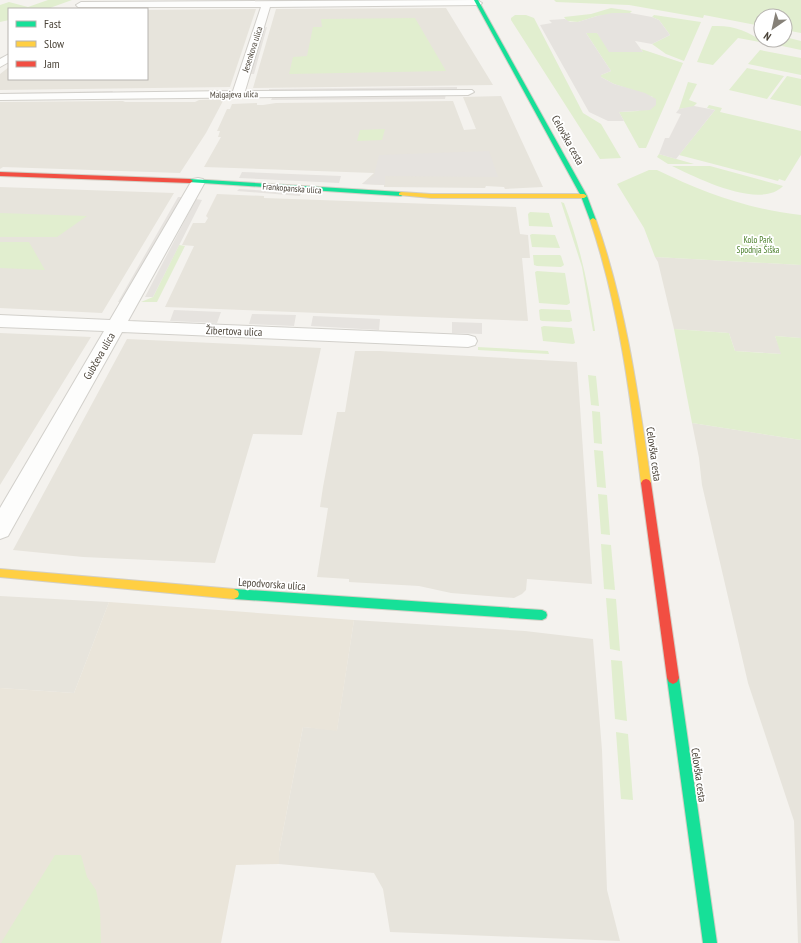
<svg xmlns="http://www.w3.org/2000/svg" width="801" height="943" font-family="'PT Sans Narrow',sans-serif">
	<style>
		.residential { fill: #e7e4dc }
		.education { fill: #eae5da }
		.green { fill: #e1eecf }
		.parking { fill: #e6e3df }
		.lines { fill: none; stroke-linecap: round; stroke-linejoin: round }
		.street-casing { stroke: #d2d0cb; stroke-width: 2 }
		.fast-casing { stroke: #d3cfc5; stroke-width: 2 }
		.slow-casing { stroke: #d3cfc5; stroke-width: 2 }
		.jam-casing { stroke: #d3cfc5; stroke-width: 2 }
		.street { fill: #fdfdfc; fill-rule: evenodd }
		.fast { fill: #16e098; fill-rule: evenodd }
		.slow { fill: #ffcf43; fill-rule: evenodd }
		.jam { fill: #f24e42; fill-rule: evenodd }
		.labels { text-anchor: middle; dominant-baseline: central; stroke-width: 3.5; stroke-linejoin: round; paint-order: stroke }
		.far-street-label { font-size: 9px; fill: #4b4439; stroke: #fff }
		.far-park-label { font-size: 9px; fill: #4a7f2a; stroke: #fff }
		.street-label { font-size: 11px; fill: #4b4439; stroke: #fff }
	</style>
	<rect width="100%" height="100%" fill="#f4f2ee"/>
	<!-- residential -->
	<path class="residential" d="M446,8L493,85L253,88L276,9Z
		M256,9L230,87L0,90V74L9,67V79H147V10Z
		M501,96L543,187L505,189L504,187L486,186L485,188L384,187V185L362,184L374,173L204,167L221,137H218L220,131H217L227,109H230L232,104L257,103V105H263L276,103L453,101L464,130L476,129L463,97Z
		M224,99L206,133L180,173L3,167L0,169V102L123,101L125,102H195L199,100Z
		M0,187L174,193L102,313L0,308Z
		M217,194L264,196V198L516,207L520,234L528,235L530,258H522L528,321L165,307L194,246L182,245L193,223H205L208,218L206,216Z
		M655,257L801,265V338L775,336L782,354L735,351L729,333L674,329L658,262Z
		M0,333L91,337L0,485Z
		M127,339L321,348L302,435L253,434L215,563L83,557L13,550Z
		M355,351H380L577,362L592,584L527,579L526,590L522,594L514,598L451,593L419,586L349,582V579L317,577L328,508L320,507L323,487L337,412H345Z
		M692,423L801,440V943H798L794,821L748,683L702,485L699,458Z
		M0,596L109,602L74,693L0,688Z
		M354,620L525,631L593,639L602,750L607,890L620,941L390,932L383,889L374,873L279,864V852L303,727L337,730Z"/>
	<!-- education -->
	<path class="education" d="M109,602L354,620L337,731L303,727L279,852V864L236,865L221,943H0V688L74,693Z"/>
	<!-- green -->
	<path class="green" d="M48,0H72L47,9H9V20L0,22V5L9,2L28,7Z
		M554,0H801V33L785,30V16H761V26L704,15L703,18L629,5L556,2Z
		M611,8L632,11L630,13L597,16L578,22L567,21L564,17L591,14Z
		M515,15H526L534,18L583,113L601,124L621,158L600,159L511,20V18Z
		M654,15L701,22L684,61L666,54L652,44L670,35L659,20L652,17Z
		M415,18L446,71L289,74L293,57L307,56L313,27H322L321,19Z
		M712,26C735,25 747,31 765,43L738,38L713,65L697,62Z
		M586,33H597L643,52L641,49L683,63L646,148H639L619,112L638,111L653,97L614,84L601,77V75L611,71Z
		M785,37L801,41V50L768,43L763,40H785Z
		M760,50L801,58V75L748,64Z
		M747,68L784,76L767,99L729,90Z
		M787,76L801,79V106L770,99Z
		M688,82L697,84L689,100L697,103L693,107L679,109Z
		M709,105L722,108L720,112L801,131V155L785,181L779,179L778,181L679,155L715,110L707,108Z
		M385,129L382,140L357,141L360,130Z
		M659,154L694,164H668L657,157Z
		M672,166H710L783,186C760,210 697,178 672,166Z
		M649,170H657C702,192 751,210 801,215V265L655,257L644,228L617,184Z
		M561,202L564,203C580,245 589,287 595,331H593L582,267Z
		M530,212L549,213L553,227L529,226L528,214Z
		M0,213L87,216L57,237H0Z
		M532,234L555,235L560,248L532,247L530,235Z
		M0,242H29L45,270L0,268Z
		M179,245L185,246L157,302H141L153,297Z
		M533,255H560L561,256L564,265L561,267L537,266L534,265Z
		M537,271L565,273L570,303L567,305L539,303L535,272Z
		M541,309L570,310L572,321L569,322L542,321L540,320L539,310Z
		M544,326L572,328L575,343L573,344L543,341L541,327Z
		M674,329L729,333L735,351L781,354L775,336L801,338V440L692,423Z
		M478,347L548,351L549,354L478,350Z
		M588,375L596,376L599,406L591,405Z
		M592,411L600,412L602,444L594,443Z
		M594,450L603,451L606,488L597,487Z
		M598,494L607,495L610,535L601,534Z
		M601,544L611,545L615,590L604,589Z
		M606,598L616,599L620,651L610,649Z
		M611,660L622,661L627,721L615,719Z
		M616,732L628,734L633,800L621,799Z
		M55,855H81L87,877L96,890L100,910L101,943H1Z"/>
	<!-- parking -->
	<path class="parking" d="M612,13H630L652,17L659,20L670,35L652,44L635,41L643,52H609L597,33H586L611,71L601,75V77L614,84L645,93L656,99V105L650,110L619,112L624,121H608L589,112L540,25L552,23L549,20L565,19L570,22H578L597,16Z
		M267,27L254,74H249L263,28Z
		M457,87V89L269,91V89Z
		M113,91L112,93L0,95V93Z
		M446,94L445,99L271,100L273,96Z
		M694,106L715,110L676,159L659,154L665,138H669L681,114L676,113L679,109Z
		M489,151L498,177L385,176V185L362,184L374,175L379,155Z
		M242,172L341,176L339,183L239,178Z
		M239,189L301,193L300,196L237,191Z
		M178,197H184L125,302H118Z
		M196,199L202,200L153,297H145Z
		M174,310L221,312L217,323L170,321Z
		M252,314L296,315L294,326L249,324Z
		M313,316L380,319L379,330L311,326Z
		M452,322L482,323V334L452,333Z"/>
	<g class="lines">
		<defs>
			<path id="street" d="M477,0L482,3L480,5L270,7L245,91L472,90L474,92L468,95L0,100V94L233,91L261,7H78L76,5L81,2Z
				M9,54V62L0,67V59Z
				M198,178L203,179L205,182L128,321L468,335L475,337L477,341L475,345L468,347L122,332L8,536L0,539V508L104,331L0,327V315L110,320L191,182L193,179Z"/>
			<path id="fast" d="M474,0H478L587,196L596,220L595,221L590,220L581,196Z
				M190,179L401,192L404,194L401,196L188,182V180Z
				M234,589L542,610L546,612L547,615L546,618L542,620L234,599L230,597L229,594L230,591Z
				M673,672L677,674L679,678L717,943H703L667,678L669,674Z"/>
			<path id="slow" d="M401,192L431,194H584L587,196L584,198H431L399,195V193Z
				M593,218L596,220C626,306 638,393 651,483L649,486H643L641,483C630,393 619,306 590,220Z
				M0,569L234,589L238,591L239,594L238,597L234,599L0,577Z"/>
			<path id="jam" d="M0,172L190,179L193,181L190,183L0,176Z
				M646,479L649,480L651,483L679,678L677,682L673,684L669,682L667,678L641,483L643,480Z"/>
		</defs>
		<!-- street casing -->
		<use href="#street" class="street-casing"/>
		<!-- fast casing -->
		<use href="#fast" class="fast-casing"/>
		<!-- slow casing -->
		<use href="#slow" class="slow-casing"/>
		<!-- jam casing -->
		<use href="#jam" class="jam-casing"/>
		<!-- street -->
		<use href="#street" class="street"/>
		<!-- fast -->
		<use href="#fast" class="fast"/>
		<!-- slow -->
		<use href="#slow" class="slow"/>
		<!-- jam -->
		<use href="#jam" class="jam"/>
	</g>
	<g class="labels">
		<!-- far-street labels -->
		<g class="far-street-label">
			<text transform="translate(252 49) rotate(-72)">Jesenkova ulica</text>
			<text transform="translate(234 94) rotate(-1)">Malgajeva ulica</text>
			<text transform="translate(292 188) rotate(4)">Frankopanska ulica</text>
		</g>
		<!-- far-park labels -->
		<g class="far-park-label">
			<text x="758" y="239">Kolo Park<tspan x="758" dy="10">Spodnja Šiška</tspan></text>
		</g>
		<!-- street labels -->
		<g class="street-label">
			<text transform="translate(568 140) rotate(61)">Celovška cesta</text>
			<text transform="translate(234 331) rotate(2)">Žibertova ulica</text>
			<text transform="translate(99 356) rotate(-60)">Gubčeva ulica</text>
			<text transform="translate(654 454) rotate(82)">Celovška cesta</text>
			<text transform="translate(272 584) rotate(4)">Lepodvorska ulica</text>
			<text transform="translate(699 775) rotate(82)">Celovška cesta</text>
		</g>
	</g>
	<!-- legend -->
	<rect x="8" y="8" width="140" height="72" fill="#ffffff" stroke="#b7b4b0"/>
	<rect x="16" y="21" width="20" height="6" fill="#16e098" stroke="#b7b4b0"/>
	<text x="44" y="28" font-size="12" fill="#4b4439">Fast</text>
	<rect x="16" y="41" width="20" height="6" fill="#ffcf43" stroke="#b7b4b0"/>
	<text x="44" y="48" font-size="12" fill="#4b4439">Slow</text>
	<rect x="16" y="61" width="20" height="6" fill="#f24e42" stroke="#b7b4b0"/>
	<text x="44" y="68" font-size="12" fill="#4b4439">Jam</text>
	<!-- north arrow -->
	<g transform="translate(773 28) rotate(214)"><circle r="19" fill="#ffffff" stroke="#b7b4b0"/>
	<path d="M0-3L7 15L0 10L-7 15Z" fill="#868178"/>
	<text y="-6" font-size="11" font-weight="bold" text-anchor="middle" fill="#4b4439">N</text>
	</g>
</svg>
